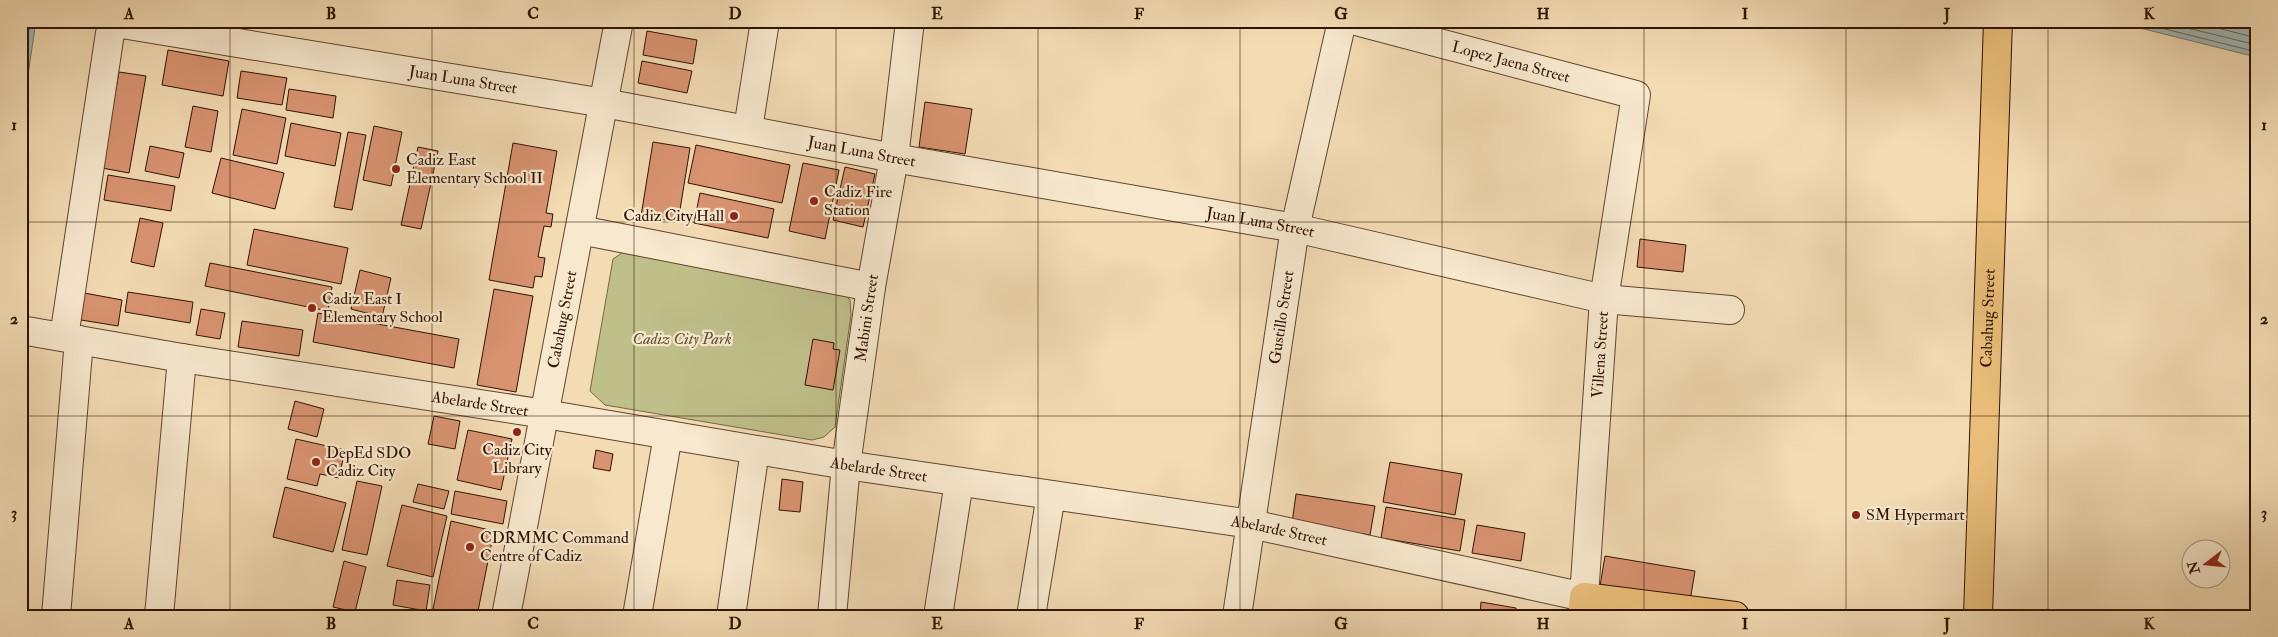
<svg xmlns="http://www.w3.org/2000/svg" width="2278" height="637" font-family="'IM FELL Double Pica',serif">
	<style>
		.green { fill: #bfbf8a; stroke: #776845 }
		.water { fill: #a1b8b9; stroke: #73766f }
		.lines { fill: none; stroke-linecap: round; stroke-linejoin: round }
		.shore { stroke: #68655c; stroke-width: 1 }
		.building { fill: #d99371; stroke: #2f1200 }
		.minor-casing { stroke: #60442d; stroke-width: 30 }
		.major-casing { stroke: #2f1200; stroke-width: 30 }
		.minor { stroke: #f7e8ce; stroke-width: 28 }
		.major { stroke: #eabe7a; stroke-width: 28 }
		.grid { fill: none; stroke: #2f1200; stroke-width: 1; stroke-opacity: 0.55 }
		.poi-dot { fill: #8f2418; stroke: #f7e8ce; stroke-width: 2 }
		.labels { text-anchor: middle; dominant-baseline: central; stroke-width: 4.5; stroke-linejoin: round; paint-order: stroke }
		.street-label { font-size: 16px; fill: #2f1200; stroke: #f7e8ce }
		.poi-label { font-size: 16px; fill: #2f1200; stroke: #f7e8ce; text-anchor: start }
		.park-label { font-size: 16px; font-style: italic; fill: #614f30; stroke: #f7e8ce }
		.neatline { fill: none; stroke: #2f1200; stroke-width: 2 }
		.grid-label { font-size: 16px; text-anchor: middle; font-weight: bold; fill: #2f1200 }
	</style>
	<rect width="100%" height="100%" fill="#f3dbb4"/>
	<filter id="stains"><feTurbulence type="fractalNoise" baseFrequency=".004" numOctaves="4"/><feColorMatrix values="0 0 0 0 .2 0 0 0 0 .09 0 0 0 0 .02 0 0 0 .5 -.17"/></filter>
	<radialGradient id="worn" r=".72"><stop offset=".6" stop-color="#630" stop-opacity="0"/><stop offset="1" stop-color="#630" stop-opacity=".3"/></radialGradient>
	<!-- green -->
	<path class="green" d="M625,251L842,292L850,300L851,315L835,427L824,437L812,440L605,405L590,391L613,259Z"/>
	<!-- water -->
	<path class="water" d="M21,21H36L27,82L21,94Z
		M2112,21H2257V57L2244,54Z"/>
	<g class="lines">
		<!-- shore -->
		<path class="shore" d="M2133,21L2257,52
			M2159,21L2257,45
			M2190,21L2257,38
			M21,83L30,21"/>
	</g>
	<!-- building -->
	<path class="building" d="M647,31L697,40L693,64L643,55Z
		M168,50L229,61L223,96L162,85Z
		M642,61L692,71L687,93L638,83Z
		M241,71L287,78L282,105L237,98Z
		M119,72L146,76L129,173L102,168Z
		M289,89L336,96L333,118L286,110Z
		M925,102L972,109L965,154L919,147Z
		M193,106L218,111L211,152L185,147Z
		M242,109L286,118L277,164L233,155Z
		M291,123L341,133L335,166L285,156Z
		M374,126L402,132L391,186L363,180Z
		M348,132L366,135L352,210L334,207Z
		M653,142L690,148L678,222L641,216Z
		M513,143L557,151L546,213L553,214L551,227L544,226L538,257L545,258L542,277L535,276L533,288L489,280Z
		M696,145L790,165L782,203L688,183Z
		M150,146L184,153L179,178L145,171Z
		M418,147L438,151L421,229L401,225Z
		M221,158L284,173L275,209L212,193Z
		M803,163L839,170L825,239L789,231Z
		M845,167L875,174L863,227L833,220Z
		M108,175L175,186L171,211L104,200Z
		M700,193L774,209L768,238L694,223Z
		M140,218L163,223L154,267L131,262Z
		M254,229L348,248L341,284L247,265Z
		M1640,239L1686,245L1683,272L1637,267Z
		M210,263L332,287L328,311L205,286Z
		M360,270L391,278L382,317L351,309Z
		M494,289L533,296L516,392L477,385Z
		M79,292L122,300L118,326L75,319Z
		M128,292L193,302L190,323L125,312Z
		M201,309L225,313L220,339L196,335Z
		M318,313L459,339L454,368L313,342Z
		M242,321L303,330L299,356L238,347Z
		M813,339L834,343L833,349L840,350L833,390L805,385Z
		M295,401L324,409L317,437L288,429Z
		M434,416L460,421L455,449L428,444Z
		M468,430L512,439L501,490L457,480Z
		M296,439L345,450L339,478L320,474L317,486L287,479Z
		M596,450L613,454L610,471L593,468Z
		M1390,462L1462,474L1455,515L1383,502Z
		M782,479L803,482L800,512L779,510Z
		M357,481L382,486L367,555L342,550Z
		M418,484L449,491L444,509L413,502Z
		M285,487L346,503L333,552L273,537Z
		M455,491L507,501L503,524L451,514Z
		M1296,494L1375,506L1370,535L1292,523Z
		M402,505L447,516L433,577L387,566Z
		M1386,507L1465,520L1460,551L1381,538Z
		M451,521L494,531L477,616H461L433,609Z
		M1477,525L1525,533L1521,561L1472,553Z
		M1605,556L1695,571L1690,601L1600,586Z
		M344,561L366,567L355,612L333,607Z
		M397,580L430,585L426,611L393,605Z
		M1481,602L1516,608V616H1480Z"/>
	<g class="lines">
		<defs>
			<g id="minor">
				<path d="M748,129L765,21"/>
				<path d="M580,230L871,287"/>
				<path id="s1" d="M21,330L182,358L545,414L846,465L1251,524L1584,597L1604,299L1636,95L1356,21"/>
				<path id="s2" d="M64,337L110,33L115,26L122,24L604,103L894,158L1295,228L1604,299L1730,310"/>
				<path d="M56,616L79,340"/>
				<path d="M159,616L182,358"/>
				<path id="s3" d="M506,616L619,21"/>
				<path d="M637,616L668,435"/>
				<path d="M731,616L755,450"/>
				<path id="s4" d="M832,616L846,465L871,287L894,158L910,21"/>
				<path d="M938,616L959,482"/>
				<path d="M1031,616L1051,495"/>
				<path id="s5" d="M1237,616L1295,228L1342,21"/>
			</g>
			<g id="major">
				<path d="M1582,616L1584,597L1735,616"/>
				<path id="s6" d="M1978,616L1998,21"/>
			</g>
		</defs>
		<!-- minor casing -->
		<use href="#minor" class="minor-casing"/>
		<!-- major casing -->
		<use href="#major" class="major-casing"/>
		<!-- minor -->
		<use href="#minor" class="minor"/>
		<!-- major -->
		<use href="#major" class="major"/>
	</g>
	<!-- grid -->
	<path class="grid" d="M230,21V616M432,21V616M634,21V616M836,21V616M1038,21V616M1240,21V616M1442,21V616M1644,21V616M1846,21V616M2048,21V616M21,222H2257M21,416H2257"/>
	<!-- markers -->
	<g class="poi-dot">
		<circle cx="396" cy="169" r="5"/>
		<circle cx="814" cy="201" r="5"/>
		<circle cx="734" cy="216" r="5"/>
		<circle cx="312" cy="308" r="5"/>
		<circle cx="517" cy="432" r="5"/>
		<circle cx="316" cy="462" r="5"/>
		<circle cx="1856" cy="515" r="5"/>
		<circle cx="470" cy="547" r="5"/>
	</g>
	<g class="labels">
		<!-- street labels -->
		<g class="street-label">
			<text transform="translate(1511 62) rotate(15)">Lopez Jaena Street</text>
			<text stroke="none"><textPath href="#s2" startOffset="669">Juan Luna Street</textPath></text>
			<text stroke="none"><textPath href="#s2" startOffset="1074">Juan Luna Street</textPath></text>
			<text stroke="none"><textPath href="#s2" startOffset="1479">Juan Luna Street</textPath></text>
			<text stroke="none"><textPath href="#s5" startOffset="302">Gustillo Street</textPath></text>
			<text stroke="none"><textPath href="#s4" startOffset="300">Mabini Street</textPath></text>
			<text stroke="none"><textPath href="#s6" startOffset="298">Cabahug Street</textPath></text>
			<text stroke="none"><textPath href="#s3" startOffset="302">Cabahug Street</textPath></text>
			<text stroke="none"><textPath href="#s1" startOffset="1829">Villena Street</textPath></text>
			<text stroke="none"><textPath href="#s1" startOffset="465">Abelarde Street</textPath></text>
			<text stroke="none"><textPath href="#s1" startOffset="869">Abelarde Street</textPath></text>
			<text stroke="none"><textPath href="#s1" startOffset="1274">Abelarde Street</textPath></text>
		</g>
		<!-- poi labels -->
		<g class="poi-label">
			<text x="406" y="160">Cadiz East<tspan x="406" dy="18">Elementary School II</tspan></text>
			<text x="824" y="192">Cadiz Fire<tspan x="824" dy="18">Station</tspan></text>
			<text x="724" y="216" text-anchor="end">Cadiz City Hall</text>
			<text x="322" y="299">Cadiz East I<tspan x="322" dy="18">Elementary School</tspan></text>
			<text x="517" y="450" text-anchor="middle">Cadiz City<tspan x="517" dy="18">Library</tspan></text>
			<text x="326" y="453">DepEd SDO<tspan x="326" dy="18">Cadiz City</tspan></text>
			<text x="1866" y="515">SM Hypermart</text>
			<text x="480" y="538">CDRMMC Command<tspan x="480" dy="18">Centre of Cadiz</tspan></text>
		</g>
		<!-- park labels -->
		<g class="park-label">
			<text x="682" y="339">Cadiz City Park</text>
		</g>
	</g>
	<!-- margin -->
	<rect width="2278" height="637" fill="none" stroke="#f3dbb4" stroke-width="55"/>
	<!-- north arrow -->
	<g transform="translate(2206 564) rotate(254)"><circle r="24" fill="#f7e8ce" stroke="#a7927c"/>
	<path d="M0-4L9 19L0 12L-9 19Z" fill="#8f2418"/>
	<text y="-8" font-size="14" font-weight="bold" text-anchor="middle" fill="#2f1200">N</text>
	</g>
	<rect x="28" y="28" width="2222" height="582" class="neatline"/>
	<g class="grid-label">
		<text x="129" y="19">A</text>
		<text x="331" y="19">B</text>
		<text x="533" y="19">C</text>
		<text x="735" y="19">D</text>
		<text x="937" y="19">E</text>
		<text x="1139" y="19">F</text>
		<text x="1341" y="19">G</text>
		<text x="1543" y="19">H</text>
		<text x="1745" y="19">I</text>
		<text x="1947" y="19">J</text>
		<text x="2149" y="19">K</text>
		<text x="14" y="130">1</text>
		<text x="2264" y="130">1</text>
		<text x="14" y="324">2</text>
		<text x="2264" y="324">2</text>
		<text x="14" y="518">3</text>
		<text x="2264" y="518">3</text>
		<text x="129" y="629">A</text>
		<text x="331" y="629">B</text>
		<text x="533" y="629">C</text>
		<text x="735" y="629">D</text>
		<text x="937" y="629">E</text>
		<text x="1139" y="629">F</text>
		<text x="1341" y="629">G</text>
		<text x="1543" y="629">H</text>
		<text x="1745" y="629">I</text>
		<text x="1947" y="629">J</text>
		<text x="2149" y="629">K</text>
	</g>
	<rect width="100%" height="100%" filter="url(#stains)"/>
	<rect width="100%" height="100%" fill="url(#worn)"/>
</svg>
